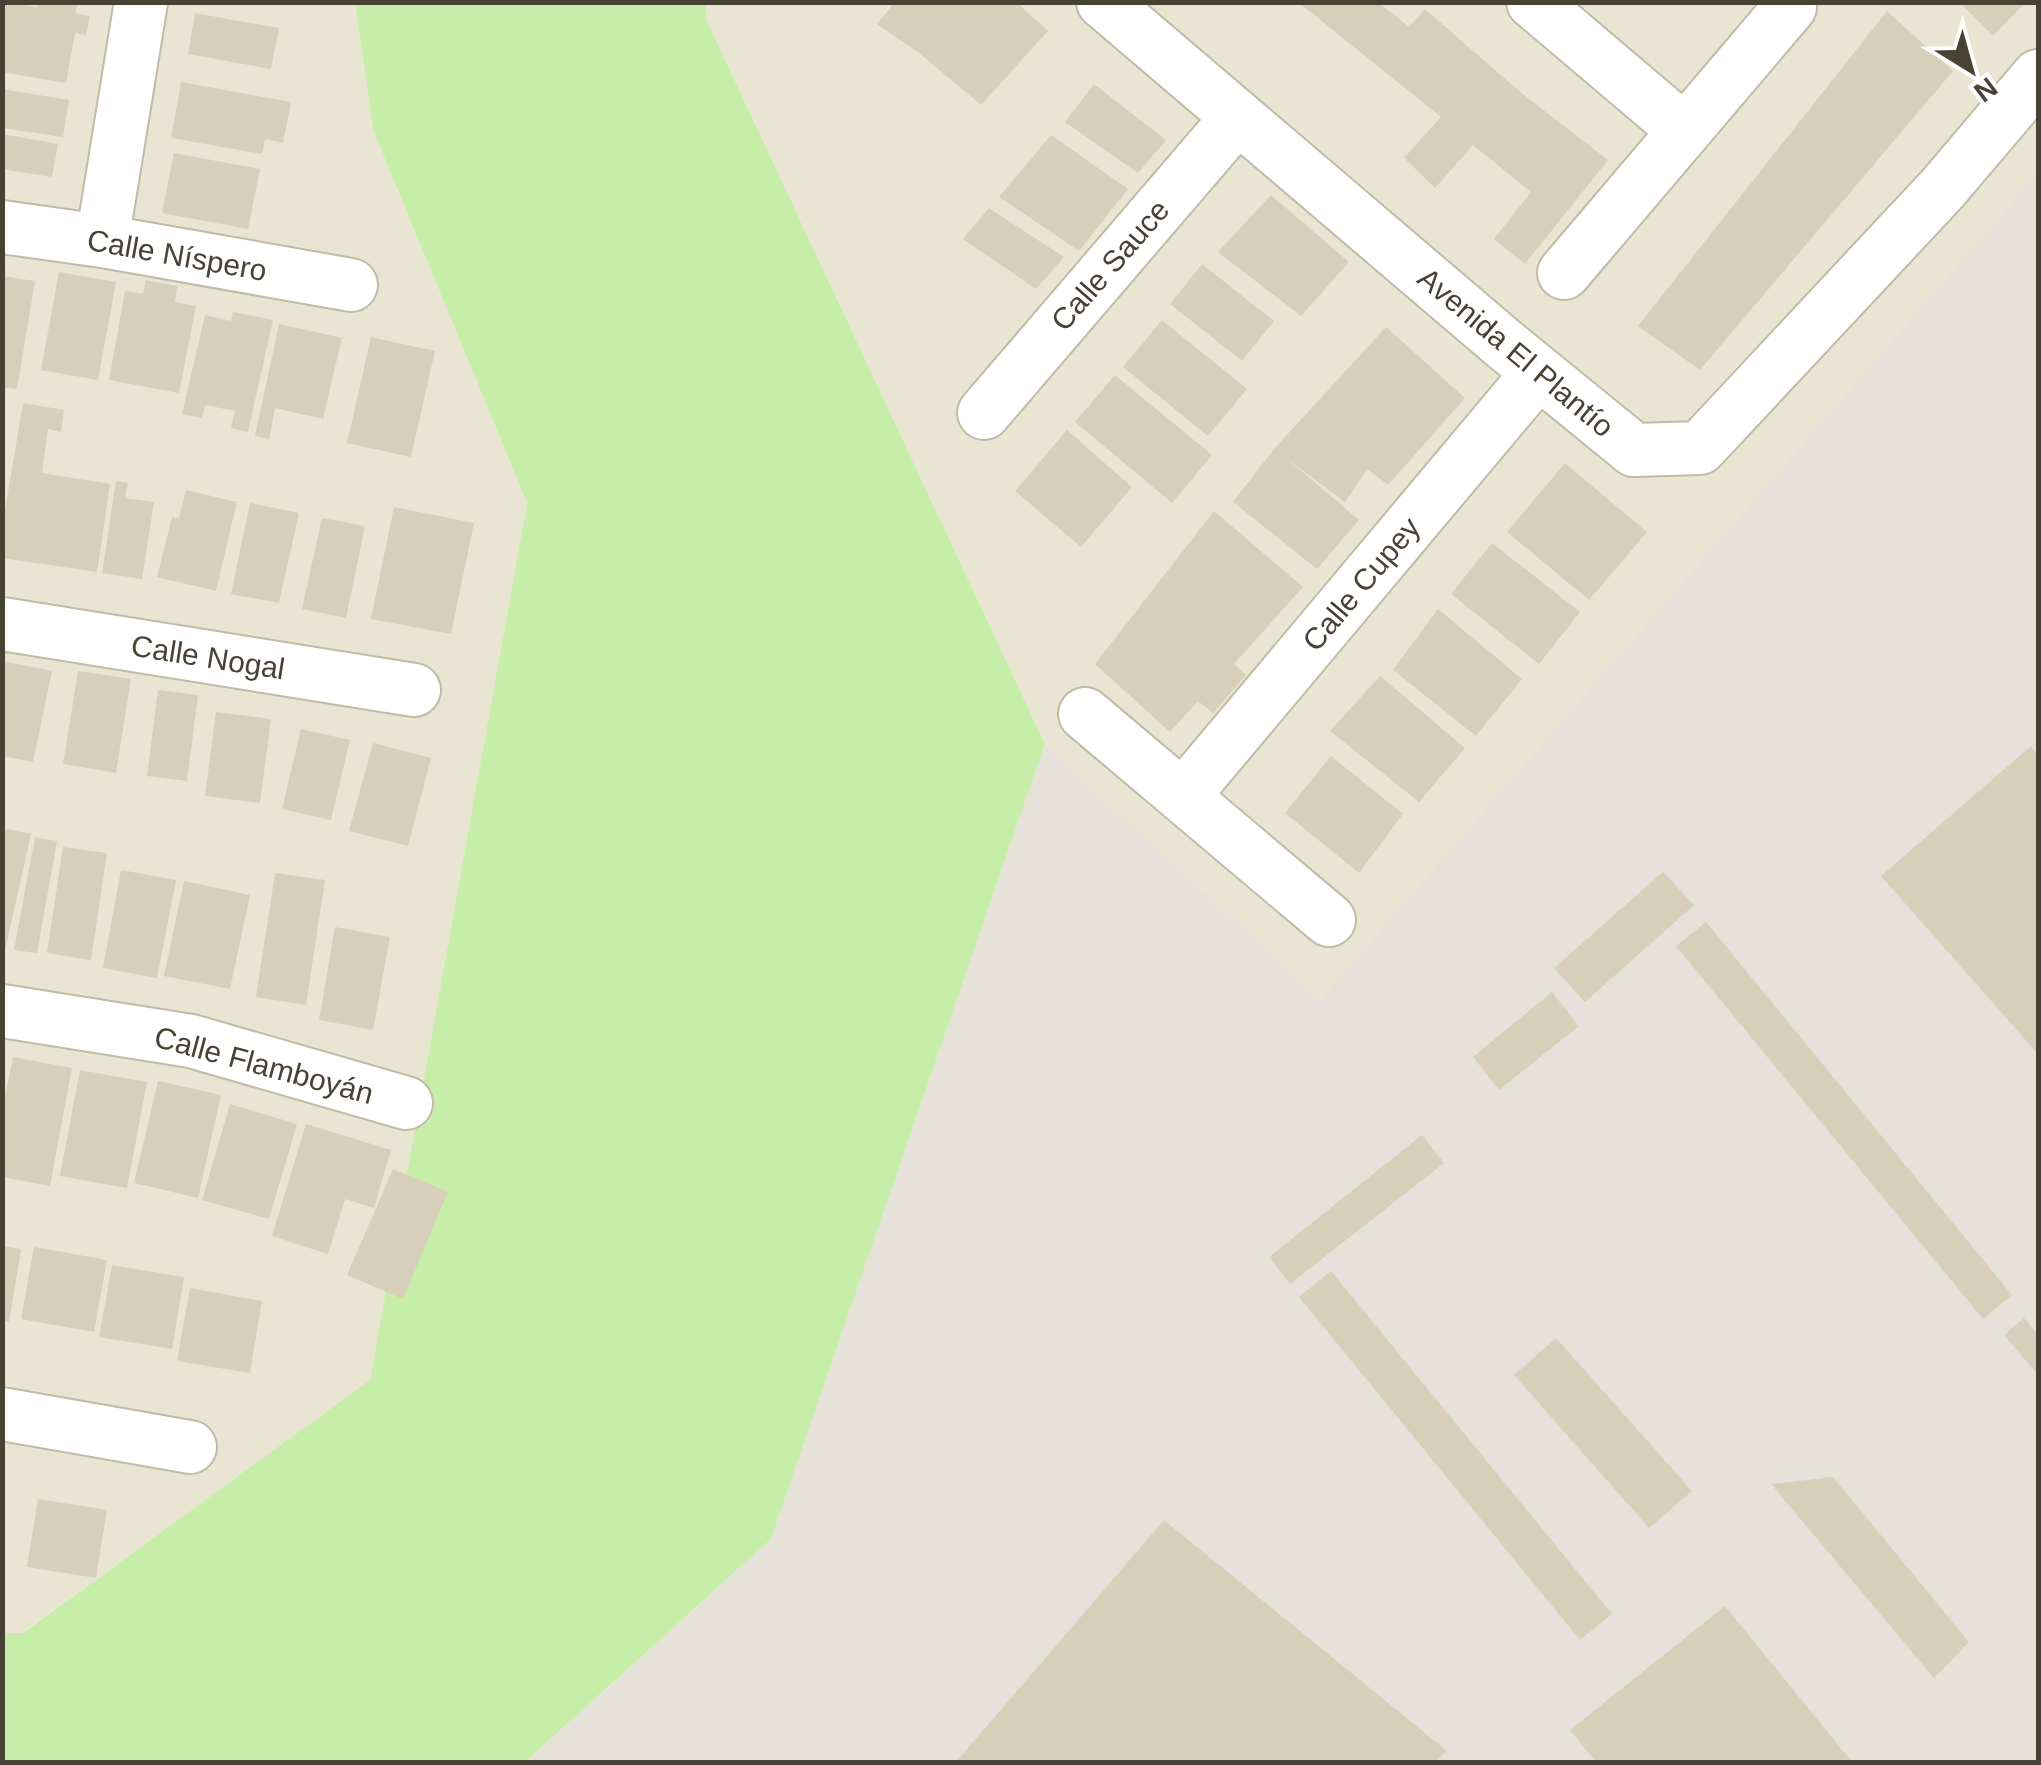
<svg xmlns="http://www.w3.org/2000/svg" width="2041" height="1765" font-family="Helvetica,sans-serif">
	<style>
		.residential { fill: #e9e5d2 }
		.industrial { fill: #e6e2da }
		.green { fill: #c6eea9 }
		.building { fill: #d7cfb9 }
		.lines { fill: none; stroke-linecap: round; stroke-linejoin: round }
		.minor-casing { stroke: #c1bba6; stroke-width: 56 }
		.minor { stroke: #fff; stroke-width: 52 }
		.labels { text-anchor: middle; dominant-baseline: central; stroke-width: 10; stroke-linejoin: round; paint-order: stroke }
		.street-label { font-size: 30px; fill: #484234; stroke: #fff }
	</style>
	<rect width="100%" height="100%" fill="#f5f2e5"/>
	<!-- residential -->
	<path class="residential" d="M2,3H355L373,130L527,503L370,1381L22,1633H3Z
		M706,3H2038V172L1320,999L1045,744L706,19Z"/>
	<!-- industrial -->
	<path class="industrial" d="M2038,172V1762H525L771,1539L1045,744L1320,999Z"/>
	<!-- green -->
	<path class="green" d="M355,3H706V19L1045,744L771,1539L525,1762H3L2,1633H23L370,1380L527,503L373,130Z"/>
	<!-- building -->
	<path class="building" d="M2,2L38,7L39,2H64L77,5L75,13L90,16L86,35L75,33L66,83L2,72Z
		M895,2H1016L1048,31L981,105L918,52L877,24Z
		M1298,2H1378L1409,27L1425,9L1519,91L1608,160L1525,264L1494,239L1531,192L1473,145L1435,188L1404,158L1441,117Z
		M1959,2H2026L1993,36Z
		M1887,11L1953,71L1700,370L1638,326Z
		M195,13L279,28L271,69L188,54Z
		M181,82L291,102L283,143L265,139L262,154L171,138Z
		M1094,84L1166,140L1138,173L1065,122Z
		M2,89L69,100L63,137L2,128Z
		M2,134L58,144L52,177L2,169Z
		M1051,135L1128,189L1079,251L999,197Z
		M174,153L260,169L248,229L162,213Z
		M1271,195L1349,262L1301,316L1218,252Z
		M989,208L1064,257L1036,289L963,239Z
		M1202,264L1274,321L1242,361L1170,304Z
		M59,272L116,282L98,380L41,370Z
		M2,276L35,281L17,389L2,387Z
		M146,280L177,286L175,302L196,306L179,393L109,380L125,291L143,294Z
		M233,312L273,320L248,432L231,428L235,411L205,405L202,418L182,414L205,315L231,321Z
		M1162,320L1247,389L1208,436L1123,367Z
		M279,324L342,338L323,419L275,408L269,439L255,436Z
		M1386,327L1465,398L1388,485L1367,469L1345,502L1286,458L1359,520L1317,569L1233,502L1274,449Z
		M371,337L435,351L411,457L347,443Z
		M1115,375L1212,455L1172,503L1075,422Z
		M23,403L64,410L61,432L48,429L42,473L110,484L97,572L2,558V528Z
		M1067,430L1132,487L1081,547L1015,491Z
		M1565,463L1647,532L1589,600L1507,532Z
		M116,481L128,483L125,498L154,502L142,579L102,573Z
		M186,490L237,502L216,591L157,577L172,517L179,518Z
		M250,503L299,513L279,603L231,594Z
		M394,507L474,523L451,634L371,619Z
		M1214,511L1303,587L1234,664L1246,675L1213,713L1198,701L1170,732L1095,664Z
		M322,518L365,526L346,618L302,609Z
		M1492,543L1580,612L1539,664L1451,594Z
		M1438,609L1522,679L1476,736L1393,670Z
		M3,661L52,671L33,762L2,756Z
		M78,671L131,679L116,773L63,764Z
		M1380,676L1465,748L1419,802L1330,731Z
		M158,690L198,695L187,781L147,776Z
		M216,712L271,719L260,803L205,796Z
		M301,729L350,740L331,820L282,809Z
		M373,743L431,758L408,846L349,831Z
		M2031,746L2038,755V1054L1881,876Z
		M1331,756L1403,814L1359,873L1285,813Z
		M2,828L31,834L4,955H2Z
		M35,837L57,841L37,953L14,950Z
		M63,847L107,853L91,960L47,953Z
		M121,870L176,880L157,978L103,968Z
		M1663,872L1694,905L1585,1002L1554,968Z
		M275,873L325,880L306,1005L256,997Z
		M184,881L250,895L230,989L164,976Z
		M1706,922L2012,1295L1983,1319L1676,946Z
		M335,927L390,937L373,1030L319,1020Z
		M1552,992L1579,1026L1499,1090L1473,1057Z
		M13,1057L72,1068L50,1186L2,1177V1113Z
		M80,1070L147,1082L127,1188L60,1176Z
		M158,1081L221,1095L198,1198L134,1183Z
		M230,1104L297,1124L269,1219L202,1200Z
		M306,1124L391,1150L374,1208L345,1199L328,1254L272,1236Z
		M1422,1135L1444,1163L1290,1284L1269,1257Z
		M393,1169L448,1192L403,1299L347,1275Z
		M2,1246L21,1249L9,1322L2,1321Z
		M34,1247L107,1260L94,1332L21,1319Z
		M112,1265L184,1277L172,1349L99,1337Z
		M1331,1271L1612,1614L1580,1640L1299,1297Z
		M190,1288L262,1301L250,1373L177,1361Z
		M2024,1318L2038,1335V1375L2004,1335Z
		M1556,1338L1692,1491L1649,1528L1514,1375Z
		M1833,1477L1969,1642L1934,1678L1771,1484Z
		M38,1499L107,1510L96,1578L27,1567Z
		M1164,1520L1447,1751L1435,1762H956Z
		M1725,1606L1852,1762H1596L1570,1730Z"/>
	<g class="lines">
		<defs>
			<path id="minor" d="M1103,2L1504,344L1634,450L1700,448L1943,188L2038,76
				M1533,2L1685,131
				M2,227L102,241L351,285
				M102,241L141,2
				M1564,273L1790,7
				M984,413L1237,118
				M2,624L414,690
				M1085,714L1329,920
				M1184,795L1538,373
				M2,1011L191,1041L406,1103
				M2,1414L190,1447"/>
		</defs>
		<!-- minor casing -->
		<use href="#minor" class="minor-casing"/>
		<!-- minor -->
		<use href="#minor" class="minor"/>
	</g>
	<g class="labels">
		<!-- street labels -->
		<g class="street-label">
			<text transform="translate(177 255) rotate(10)">Calle Níspero</text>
			<text transform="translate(1110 265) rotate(-49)">Calle Sauce</text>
			<text transform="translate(1516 352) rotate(40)">Avenida El Plantío</text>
			<text transform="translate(1361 584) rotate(-50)">Calle Cupey</text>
			<text transform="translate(208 657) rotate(9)">Calle Nogal</text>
			<text transform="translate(264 1065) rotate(15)">Calle Flamboyán</text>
		</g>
	</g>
	<!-- border -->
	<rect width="2041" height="1765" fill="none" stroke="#484234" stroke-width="10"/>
	<!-- north arrow -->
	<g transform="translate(1971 70) rotate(143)" stroke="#ffffff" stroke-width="8" paint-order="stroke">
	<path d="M0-8L18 38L0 25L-18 38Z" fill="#484234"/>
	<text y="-15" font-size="28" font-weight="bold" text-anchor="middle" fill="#484234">N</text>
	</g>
</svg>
